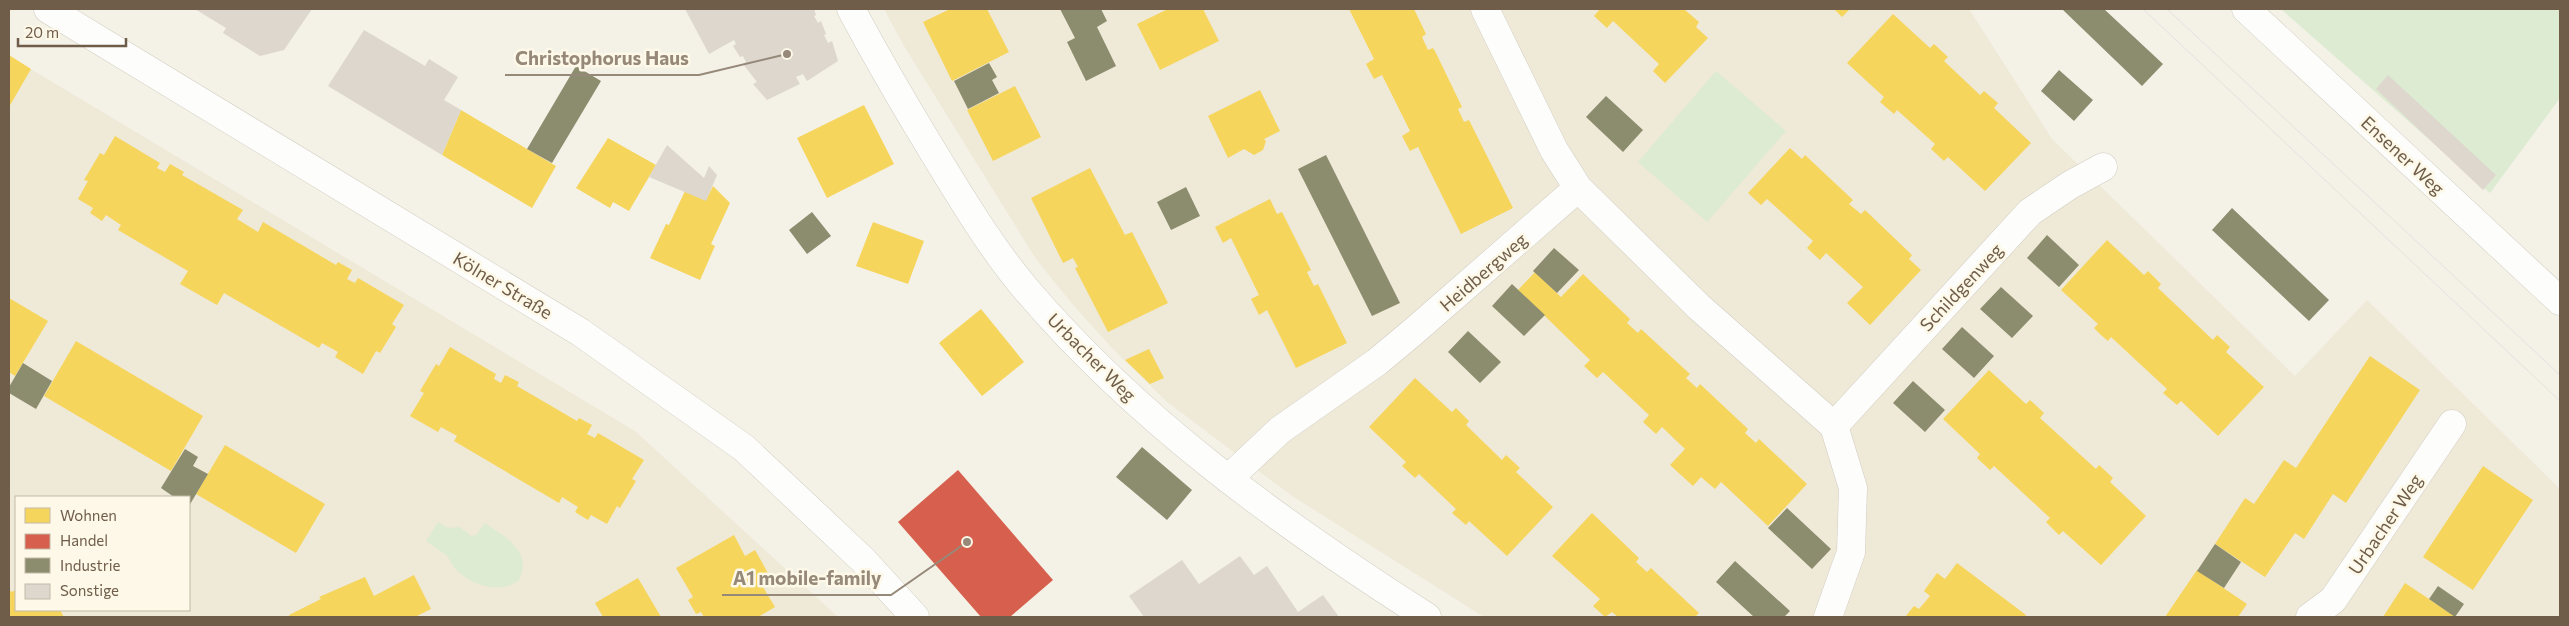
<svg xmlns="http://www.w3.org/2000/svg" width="2569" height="626" font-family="Commissioner,sans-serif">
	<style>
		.residential { fill: #efe9d7; fill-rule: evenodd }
		.green { fill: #ddebd2 }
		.homes { fill: #f6d55c }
		.shops { fill: #d6604d }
		.industry { fill: #8c8c6e }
		.building { fill: #ddd7cd }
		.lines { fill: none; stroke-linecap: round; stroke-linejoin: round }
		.minor-casing { stroke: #d2cdc3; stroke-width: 29 }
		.secondary-casing { stroke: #d4cec3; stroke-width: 29 }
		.minor { stroke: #fdfdfb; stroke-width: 28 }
		.secondary { stroke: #fdfdfb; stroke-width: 28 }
		.tram { stroke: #e4e1e3; stroke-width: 1 }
		.labels { text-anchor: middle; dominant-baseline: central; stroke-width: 5; stroke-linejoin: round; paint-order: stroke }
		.street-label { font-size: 18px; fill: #6f5d4a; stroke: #fdf8e7 }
		.leader { fill: none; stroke: #978979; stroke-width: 2 }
		.callout-dot { fill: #978979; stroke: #fdf8e7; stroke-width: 2 }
		.callout-label { font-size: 19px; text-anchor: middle; font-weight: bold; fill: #978979; stroke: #fdf8e7; stroke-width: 5; stroke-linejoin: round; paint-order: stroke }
	</style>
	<rect width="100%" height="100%" fill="#f4f1e7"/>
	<!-- residential -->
	<path class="residential" d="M884,9H1969L2052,139L2295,376L2367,300L2560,489V617H1484L1292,496L1166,401L1112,348L1073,305L1036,259L904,46Z
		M9,56L635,431L838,617H9ZM16,497H189V610H16Z"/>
	<!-- green -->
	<path class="green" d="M2281,9H2560V98L2490,193Z
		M1716,71L1786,131L1707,222L1638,162Z
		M438,522L448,528L460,527L471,536L476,535L485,523C505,537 533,551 519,580C501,595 473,585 457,571C452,566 450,559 446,555C439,550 432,546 426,541Z"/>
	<!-- homes -->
	<path class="homes" d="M950,9H987L1009,52L952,81L923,22Z
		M1168,9H1203L1219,41L1160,70L1137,24Z
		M1349,9H1414L1426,34L1422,37L1428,50L1433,48L1436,53L1462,107L1458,109L1464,122L1469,120L1513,208L1461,234L1418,147L1410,151L1402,136L1410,131L1382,75L1374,79L1366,64L1374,59Z
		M1600,9H1684L1699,22L1696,27L1708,38L1665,83L1653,71L1659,64L1613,21L1607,28L1594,16Z
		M1834,9H1850L1842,17Z
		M1893,14L1930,48L1934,44L1948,57L1944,61L1980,95L1984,91L1998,103L1994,108L2031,143L1985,191L1948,157L1944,161L1931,149L1935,144L1897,110L1894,114L1880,102L1884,97L1847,63Z
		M9,55L31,69L9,107Z
		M1015,86L1041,137L993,161L967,110Z
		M1260,90L1280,131L1264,139L1266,141L1263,150L1254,155L1244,149L1228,158L1208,116Z
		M864,105L894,164L827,198L797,138Z
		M461,110L556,166L532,208L442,155Z
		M115,136L160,163L157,168L165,172L170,164L184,172L182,175L243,210L237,219L258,232L263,222L336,265L338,262L352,270L347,279L355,283L358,278L404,305L392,324L396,327L380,353L376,351L363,374L335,357L338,352L322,343L319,348L224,293L217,305L180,284L188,271L118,230L121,225L106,215L102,221L90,213L93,208L78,199L88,181L84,180L100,153L104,155Z
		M608,138L656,165L629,211L613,202L610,208L576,188Z
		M1790,148L1802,159L1805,155L1853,200L1849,204L1861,214L1865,210L1912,255L1909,259L1921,270L1870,325L1847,303L1863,287L1826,253L1820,260L1807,248L1813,241L1767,199L1761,205L1748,193Z
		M1090,168L1125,235L1132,232L1168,303L1108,332L1075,268L1078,267L1073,258L1063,263L1031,198Z
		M713,186L730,203L711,244L715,246L700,280L650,258L666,224L669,225L685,191L706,200Z
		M1270,199L1277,214L1282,212L1311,270L1307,272L1314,286L1318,284L1347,343L1296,368L1267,310L1259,315L1251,299L1259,295L1231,238L1223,243L1215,227Z
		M873,222L924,241L908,284L856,266Z
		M2107,240L2144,275L2148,271L2161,284L2158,288L2213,340L2217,335L2230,347L2226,352L2264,387L2218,436L2181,401L2177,405L2163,393L2167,389L2111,337L2108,341L2101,335L2094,328L2098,324L2061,290Z
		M1535,272L1561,297L1583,274L1630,319L1627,323L1638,333L1641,329L1690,374L1686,378L1697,388L1700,384L1748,429L1745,433L1756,443L1759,439L1807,484L1768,526L1721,482L1715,489L1701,477L1693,486L1670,465L1685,449L1662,427L1656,434L1643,422L1649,415L1603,372L1597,378L1584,366L1590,360L1518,290Z
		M9,298L48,321L15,376L9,372Z
		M981,309L1024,362L982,396L939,343Z
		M76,341L203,416L171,471L44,396Z
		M450,347L496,374L494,379L501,383L505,375L519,382L517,386L577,421L579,418L592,425L587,434L595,438L598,433L644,460L632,479L636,481L620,508L617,506L607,524L591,515L588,520L575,512L578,507L562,497L559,503L454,441L457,436L441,427L438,432L410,416L424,393L420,391L436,364L439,366Z
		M1149,349L1164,378L1150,384L1125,360Z
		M2370,356L2420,390L2346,503L2333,494L2304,539L2295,533L2265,577L2215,544L2245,498L2254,504L2284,460L2296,468Z
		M1989,370L2026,404L2030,400L2044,413L2040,418L2096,469L2099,465L2113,478L2110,482L2146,516L2101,565L2063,531L2059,535L2046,522L2050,518L1994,466L1990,470L1977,458L1980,454L1943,419Z
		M1415,378L1452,412L1456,408L1469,421L1466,425L1502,460L1506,455L1520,468L1516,472L1553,507L1507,556L1469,521L1466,525L1452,513L1456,509L1419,474L1415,478L1402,466L1406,462L1369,427Z
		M225,445L325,504L296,553L196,494Z
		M2483,466L2533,500L2473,590L2423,557Z
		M1592,513L1639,558L1636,562L1647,572L1651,568L1699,613L1695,617H1618L1612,612L1605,617L1593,606L1600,599L1552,556Z
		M734,535L745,556L755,550L763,564L772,581L763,587L775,607L758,617H704L701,612L696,614L688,600L693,597L676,568Z
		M1957,563L2026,615L2024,617H1905L1914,606L1919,609L1930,596L1924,591L1937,573L1945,579Z
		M2197,570L2247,604L2238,617H2165Z
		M414,575L431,609L415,617H290L289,615L321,599L319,597L365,577L374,596Z
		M638,578L661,617H603L595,603Z
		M2405,583L2456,617H2383Z
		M9,587L11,592L16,590V610H60L64,617H9Z"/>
	<!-- shops -->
	<path class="shops" d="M958,470L1053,580L1010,617H981L898,522Z"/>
	<!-- industry -->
	<path class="industry" d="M1060,9H1101L1107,21L1097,27L1116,66L1086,81L1067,42L1075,38Z
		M2062,9H2104L2163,64L2142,86Z
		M989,63L997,77L992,80L999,93L968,109L954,81Z
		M576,66L601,81L552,163L527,149Z
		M2059,70L2093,100L2074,121L2041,91Z
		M1606,96L1643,130L1623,152L1586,117Z
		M1326,155L1400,303L1372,316L1298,169Z
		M1186,187L1200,216L1171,230L1157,202Z
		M2232,208L2329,300L2309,321L2212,230Z
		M812,212L831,236L807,254L789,230Z
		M2047,235L2079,265L2059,287L2027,258Z
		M1554,248L1579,270L1557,293L1533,271Z
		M1512,284L1545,315L1524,336L1492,306Z
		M2001,287L2033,316L2012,338L1980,309Z
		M1962,327L1994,356L1974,378L1942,349Z
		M1468,331L1501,362L1480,383L1448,352Z
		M23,363L52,381L36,409L9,393V387Z
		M1913,381L1945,410L1925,432L1893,403Z
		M1142,447L1192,490L1167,520L1116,477Z
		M185,449L198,457L193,466L208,474L189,506V497H174L161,488Z
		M1787,508L1831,549L1812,569L1768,528Z
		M2215,544L2241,562L2224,588L2197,571Z
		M1735,561L1790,611L1784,617H1754L1716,582Z
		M2438,586L2464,604L2455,617L2429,599Z"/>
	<!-- building -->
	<path class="building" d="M195,9H312L284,50L260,56L223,33L226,28Z
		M685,9H814L816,15L814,16L818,23L821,21L826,34L824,35L828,43L832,41L838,61L807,81L803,74L796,77L800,84L767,100L753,84L757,82L743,64L746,62L743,56L740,57L733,46L736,44L734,40L709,54Z
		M364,30L425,66L429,59L458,77L444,100L461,110L442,155L328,86Z
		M2388,75L2496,175L2483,190L2376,89Z
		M667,145L704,178L709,166L717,175L706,201L649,177Z
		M1240,556L1254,575L1267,566L1298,612L1323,595L1339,617H1144L1129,596L1182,560L1199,584Z"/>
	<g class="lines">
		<defs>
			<path id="minor" d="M851,9C880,63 911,116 943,168C968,209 994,251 1025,288C1138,421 1280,523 1427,617
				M2246,9L2560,301
				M1578,188L1699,307L1834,426L1853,488L1851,552L1828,617
				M1834,426L2030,212L2070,185L2103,167
				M1228,479L1280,430L1377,362L1413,332L1578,188L1554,150L1485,9
				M2310,617L2333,600L2452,424"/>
			<path id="secondary" d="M48,9L580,332L744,448L863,560L915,617"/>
		</defs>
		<!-- minor casing -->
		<use href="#minor" class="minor-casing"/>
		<!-- secondary casing -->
		<use href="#secondary" class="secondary-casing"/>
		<!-- minor -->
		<use href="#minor" class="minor"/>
		<!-- secondary -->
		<use href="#secondary" class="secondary"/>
		<!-- tram -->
		<path class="tram" d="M2143,9L2560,401
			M2167,9L2560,375"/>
	</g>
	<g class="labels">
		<!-- street labels -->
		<g class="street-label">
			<text transform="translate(2403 155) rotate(43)">Ensener Weg</text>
			<text transform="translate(1483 272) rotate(-41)">Heidbergweg</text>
			<text transform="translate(503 285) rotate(31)">Kölner Straße</text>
			<text transform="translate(1961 287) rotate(-47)">Schildgenweg</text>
			<text transform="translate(1092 357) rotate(45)">Urbacher Weg</text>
			<text transform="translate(2385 524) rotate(-56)">Urbacher Weg</text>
		</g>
	</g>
	<!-- callouts -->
	<path class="leader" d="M787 54L699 75H505M967 542L891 595H722"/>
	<g class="callout-dot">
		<circle cx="787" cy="54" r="5"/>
		<circle cx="967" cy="542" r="5"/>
	</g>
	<g class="callout-label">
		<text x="602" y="65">Christophorus Haus</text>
		<text x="807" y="585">A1 mobile-family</text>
	</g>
	<!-- border -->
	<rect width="2569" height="626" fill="none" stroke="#6f5d4a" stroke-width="20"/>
	<!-- legend -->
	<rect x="15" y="496" width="175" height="115" fill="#fdf8e7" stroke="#c4baa8"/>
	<rect x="25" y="508" width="25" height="15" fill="#f6d55c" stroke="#c4baa8"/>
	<text x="60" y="521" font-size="15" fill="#6f5d4a">Wohnen</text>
	<rect x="25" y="534" width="25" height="15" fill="#d6604d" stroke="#c4baa8"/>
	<text x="60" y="546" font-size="15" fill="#6f5d4a">Handel</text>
	<rect x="25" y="558" width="25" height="15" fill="#8c8c6e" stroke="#c4baa8"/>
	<text x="60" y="571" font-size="15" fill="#6f5d4a">Industrie</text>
	<rect x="25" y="584" width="25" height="15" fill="#ddd7cd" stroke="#c4baa8"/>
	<text x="60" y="596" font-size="15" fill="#6f5d4a">Sonstige</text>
	<!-- scale -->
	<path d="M18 38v8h108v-8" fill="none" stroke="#6f5d4a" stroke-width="2.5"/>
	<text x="25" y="38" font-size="15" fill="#6f5d4a" stroke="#fdf8e7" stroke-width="4" paint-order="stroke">20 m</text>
</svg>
